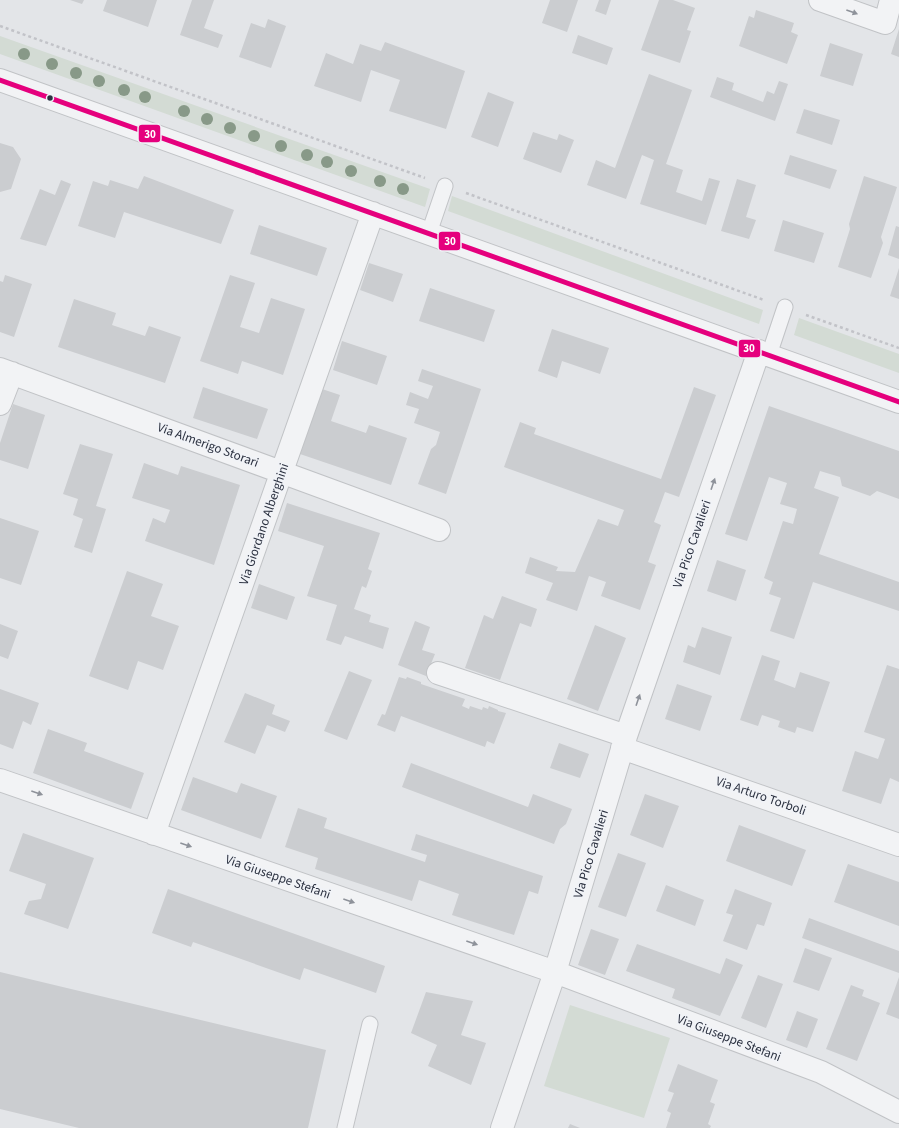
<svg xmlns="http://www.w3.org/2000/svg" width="899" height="1128" font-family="'Source Sans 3',sans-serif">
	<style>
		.green { fill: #d3dbd4 }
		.building { fill: #cbcdd0 }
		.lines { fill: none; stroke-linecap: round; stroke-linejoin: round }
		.service-casing { stroke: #c1c3c6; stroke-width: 17 }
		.minor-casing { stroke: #c1c3c6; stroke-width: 24 }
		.path { stroke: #c2c3c8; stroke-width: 2.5; stroke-dasharray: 3 3; stroke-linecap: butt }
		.service { stroke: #f2f3f5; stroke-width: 15 }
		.minor { stroke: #f2f3f5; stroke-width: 22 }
		.bus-1-casing { stroke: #f1f3f7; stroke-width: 8 }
		.bus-1 { stroke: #e5007d; stroke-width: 5 }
		.tree { fill: #898 }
		.oneway { fill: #8e929a }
		.bus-dot { fill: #2b3140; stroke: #f1f3f7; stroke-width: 1.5 }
		.labels { text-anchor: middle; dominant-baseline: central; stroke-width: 4; stroke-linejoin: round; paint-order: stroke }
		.street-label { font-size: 13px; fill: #2b3140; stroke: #f1f3f7 }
		.line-badge { stroke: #f1f3f7; stroke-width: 1.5 }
		.badge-label { font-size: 11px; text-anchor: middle; font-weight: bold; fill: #fff }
	</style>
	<rect width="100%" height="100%" fill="#e3e5e8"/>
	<!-- green -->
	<path class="green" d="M0,36L430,189L425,207L0,54Z
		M452,196L763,310L759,324L448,211Z
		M799,318L899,354V373L794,335Z
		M570,1005L670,1038L644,1118L544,1086Z"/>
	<!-- building -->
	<path class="building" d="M70,0H84L82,4Z
		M107,0H157L148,27L103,11Z
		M192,0H214L204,28L223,35L218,48L180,35Z
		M550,0H578L567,32L542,23Z
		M599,0H611L606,15L595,11Z
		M659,0H673L695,8L687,30L691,31L680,63L641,50Z
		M756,10L794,23L791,32L798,35L787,64L739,46L749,16L754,18Z
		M268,19L286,26L271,68L239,57L251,23L265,28Z
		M899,29V57L891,54Z
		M578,35L613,48L607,65L572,53Z
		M385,42L465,71L446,129L389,111L400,80L371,70L361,102L314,86L326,53L353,64L360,44L381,51Z
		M830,43L863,54L853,86L820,76Z
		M649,74L692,90L666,164L683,170L676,192L702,201L709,178L720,181L706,225L640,204L654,160L642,155L626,199L587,185L596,160L615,168Z
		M717,77L734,83L732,90L763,102L767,91L774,94L779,81L788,84L775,121L710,97Z
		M488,92L514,102L498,147L471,137Z
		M804,109L840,120L832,145L796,133Z
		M533,132L557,140L559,134L574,140L561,173L523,159Z
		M0,143L13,147L21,159L11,189L0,192Z
		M790,155L837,170L830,189L784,174Z
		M144,176L234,210L221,244L124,212L115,238L78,226L93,181L108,186L110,180L138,189Z
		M864,176L897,187L881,237L883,243L871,278L838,267L850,229L849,224Z
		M737,179L756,185L746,217L756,220L749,239L721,231Z
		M61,180L71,184L46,246L20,239L40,189L55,195Z
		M783,220L824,233L814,263L774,251Z
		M259,225L327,248L317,276L250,254Z
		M896,226L899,227V259L888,255Z
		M369,263L403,274L393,302L360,290Z
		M899,268V299L890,296Z
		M5,275L32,284L14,337L0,332V281L3,282Z
		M230,275L255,283L240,327L259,333L271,298L305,309L283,375L242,361L238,374L200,361Z
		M430,288L495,310L484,342L419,321Z
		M74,299L116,313L112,325L145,336L149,326L181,337L165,383L58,347Z
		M552,329L609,348L600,374L562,361L557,378L538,371Z
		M342,341L387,356L377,385L333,370Z
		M422,369L481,389L446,494L418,484L431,449L436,445L440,432L414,423L419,409L406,405L410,392L428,399L433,386L418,381Z
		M203,387L268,409L257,439L193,418Z
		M694,387L716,395L679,497L665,492L654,522L661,525L648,562L656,565L640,610L601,596L606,582L589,576L577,611L546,600L553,583L525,573L530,557L558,567L556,571L575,572L598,519L618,526L624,510L504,467L520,422L536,428L534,434L661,479Z
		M322,389L340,395L331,421L366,433L369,425L407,438L391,485L300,454Z
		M13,404L45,415L28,469L0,460V443Z
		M769,406L899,451V499L877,491L870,496L842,486L840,477L820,471L814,488L839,497L819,554L899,582V611L813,582L794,639L770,631L781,598L769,594L773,582L764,578L783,521L793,524L797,509L780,504L787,483L769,477L747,541L725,534Z
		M80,444L113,454L96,506L106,509L92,553L74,547L83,519L73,515L78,499L63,494Z
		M144,463L178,475L181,466L240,485L214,565L145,541L153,518L165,523L170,510L132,498Z
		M287,503L380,533L368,569L372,571L366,588L362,586L354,609L371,615L369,622L389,628L383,649L345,636L341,645L326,640L337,605L307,596L324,546L278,531Z
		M0,518L39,531L21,585L0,578Z
		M717,560L746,570L736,601L707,591Z
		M127,571L163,584L151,616L179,626L163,670L138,661L128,690L89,676Z
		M259,584L295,597L287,620L251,608Z
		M502,596L537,609L531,627L520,623L500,680L465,668L484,615L493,619Z
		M415,621L430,627L422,650L435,654L426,676L398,665Z
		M0,624L18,631L8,659L0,656Z
		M595,625L626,638L598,711L567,699Z
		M702,627L732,637L720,675L683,662L688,645L695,648Z
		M762,655L780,661L774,680L795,688L800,672L830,682L813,732L797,727L795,733L778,727L780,721L762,715L758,726L740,720Z
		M887,665L899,669V782L890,778L881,804L842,791L855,751L878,759L885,739L864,732Z
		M349,671L372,680L347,740L324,731Z
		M399,677L406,679L407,677L421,682V684L465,699L462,706L469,709L470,706L482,710L483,707L488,709L489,706L498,710V711L506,713L494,744L487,741L485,747L401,716L395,732L377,725L382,714L385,715Z
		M677,684L712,696L700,731L665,719Z
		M0,689L39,703L31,725L23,721L13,749L0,744Z
		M245,693L275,705L272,714L290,721L285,732L267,725L255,754L224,742Z
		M48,729L87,743L84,751L144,773L131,809L33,773Z
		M559,743L589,754L580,778L550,768Z
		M411,763L528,807L533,794L572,809L566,824L560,829L554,844L402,787Z
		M193,777L237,793L241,783L277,796L261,839L181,810Z
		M645,794L679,806L663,848L630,835Z
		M298,808L327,818L324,828L425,862L427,855L411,850L416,834L543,876L538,894L529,891L514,935L452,915L459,894L419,880L412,901L315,869L318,858L285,847Z
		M739,825L806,850L792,886L726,861Z
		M23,833L94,858L68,929L24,914L29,901L41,899L46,884L9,871Z
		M618,853L646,863L626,917L598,907Z
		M848,864L899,882V926L834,902Z
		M666,885L704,900L695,926L656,911Z
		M168,889L385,966L376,993L304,968L300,980L193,942L191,947L152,933Z
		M735,889L772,903L764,926L757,924L747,950L723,941L733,915L726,913Z
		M809,918L899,951V973L802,938Z
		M591,929L619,939L605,975L578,965Z
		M637,944L720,974L726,958L743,965L720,1016L672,998L675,989L626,971Z
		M805,948L832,958L819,991L793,982Z
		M0,972L326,1050L308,1128H79L0,1109Z
		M758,975L783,984L766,1028L741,1018Z
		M899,977V1019L886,1014Z
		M851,985L864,990L862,996L880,1003L857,1061L826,1049Z
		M426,992L473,1001L461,1035L486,1043L471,1085L428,1066L437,1045L411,1033Z
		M797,1011L818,1019L807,1048L786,1040Z
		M678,1064L718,1080L710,1102L715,1104L708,1124L711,1126L710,1128H666L671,1113L667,1111L674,1093L668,1091Z
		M570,1124L580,1128H568Z"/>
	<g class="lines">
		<defs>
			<path id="service" d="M429,233L445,186
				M769,355L785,307
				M345,1128L370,1024"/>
			<path id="minor" d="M820,0L885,23L891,0
				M0,80L899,402
				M0,369L439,530
				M0,404L12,373
				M438,673L626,736
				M622,748L899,845
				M0,780L555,972L821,1072L899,1112
				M154,834L373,213
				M502,1128L555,972L626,736L759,351"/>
		</defs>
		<!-- service casing -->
		<use href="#service" class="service-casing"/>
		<!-- minor casing -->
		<use href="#minor" class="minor-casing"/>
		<!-- path -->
		<path class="path" d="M0,26L425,178
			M466,193L764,300
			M806,315L899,348"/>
		<!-- service -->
		<use href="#service" class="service"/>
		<!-- minor -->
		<use href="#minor" class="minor"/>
		<defs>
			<path id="bus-1" d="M0,80L899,402"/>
		</defs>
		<!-- bus-1 casing -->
		<use href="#bus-1" class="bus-1-casing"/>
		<!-- bus-1 -->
		<use href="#bus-1" class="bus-1"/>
	</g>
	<!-- trees -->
	<g class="tree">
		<circle cx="24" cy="54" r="6"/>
		<circle cx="52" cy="64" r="6"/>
		<circle cx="76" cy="73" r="6"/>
		<circle cx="99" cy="81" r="6"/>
		<circle cx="124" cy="90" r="6"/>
		<circle cx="145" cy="97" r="6"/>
		<circle cx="184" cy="111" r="6"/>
		<circle cx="207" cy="119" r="6"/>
		<circle cx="230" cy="128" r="6"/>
		<circle cx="254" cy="136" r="6"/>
		<circle cx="281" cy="146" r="6"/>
		<circle cx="307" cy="155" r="6"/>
		<circle cx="327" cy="162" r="6"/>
		<circle cx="351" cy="171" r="6"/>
		<circle cx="380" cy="181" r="6"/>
		<circle cx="403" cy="189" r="6"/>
	</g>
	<!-- one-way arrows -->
	<defs><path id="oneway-solid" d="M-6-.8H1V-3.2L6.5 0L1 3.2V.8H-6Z"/></defs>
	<g class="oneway">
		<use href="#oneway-solid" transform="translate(852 12) rotate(20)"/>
		<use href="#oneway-solid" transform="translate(713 484) rotate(-71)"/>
		<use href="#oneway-solid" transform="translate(638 700) rotate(-71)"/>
		<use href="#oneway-solid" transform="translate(37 793) rotate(19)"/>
		<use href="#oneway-solid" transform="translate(186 845) rotate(19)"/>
		<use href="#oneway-solid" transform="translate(349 901) rotate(19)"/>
		<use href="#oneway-solid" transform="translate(472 943) rotate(19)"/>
	</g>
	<!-- markers -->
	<circle class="bus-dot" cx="50" cy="98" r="3.5"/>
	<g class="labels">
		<!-- street labels -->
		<g class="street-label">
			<text transform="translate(208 445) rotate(20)">Via Almerigo Storari</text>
			<text transform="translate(264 524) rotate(-71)">Via Giordano Alberghini</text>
			<text transform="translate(692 544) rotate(-71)">Via Pico Cavalieri</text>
			<text transform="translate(761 796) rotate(19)">Via Arturo Torboli</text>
			<text transform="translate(591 854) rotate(-73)">Via Pico Cavalieri</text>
			<text transform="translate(278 877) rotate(19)">Via Giuseppe Stefani</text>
			<text transform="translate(729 1038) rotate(21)">Via Giuseppe Stefani</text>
		</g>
	</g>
	<g class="line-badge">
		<rect x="138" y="124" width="23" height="19" rx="4" fill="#e5007d"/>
		<rect x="438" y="231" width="23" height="20" rx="4" fill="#e5007d"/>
		<rect x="738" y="339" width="23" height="19" rx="4" fill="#e5007d"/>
	</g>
	<g class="badge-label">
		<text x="150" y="138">30</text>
		<text x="450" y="245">30</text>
		<text x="749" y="352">30</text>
	</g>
</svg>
